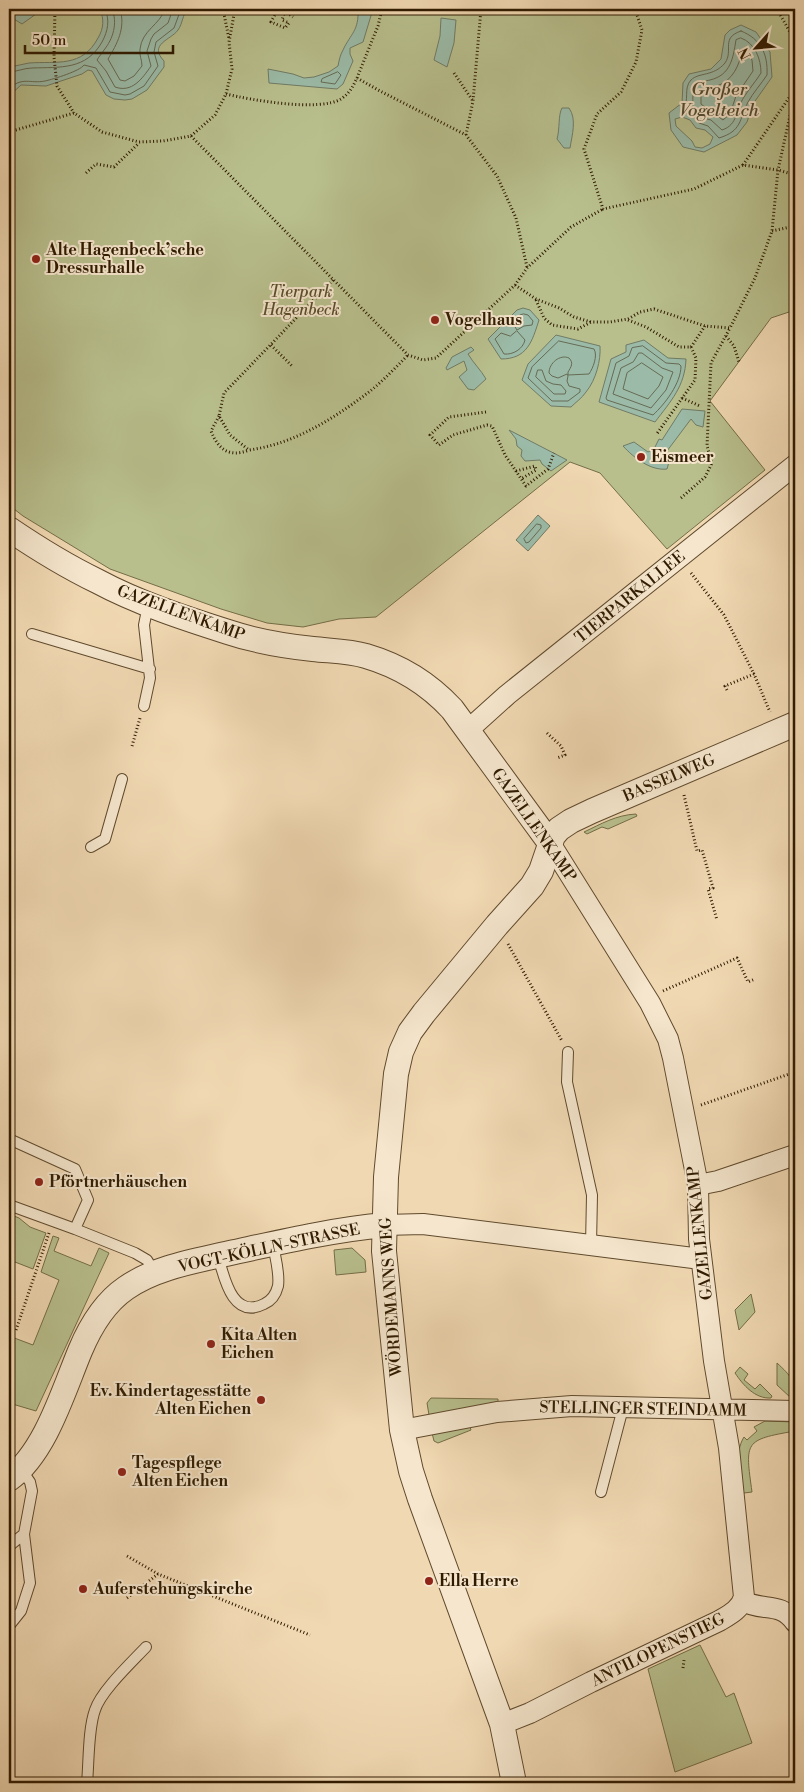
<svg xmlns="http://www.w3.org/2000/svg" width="804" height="1792" font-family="'Libre Bodoni',serif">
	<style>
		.green { fill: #b8bf8d; stroke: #746d47 }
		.water { fill: #9bbba8; stroke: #707b65; fill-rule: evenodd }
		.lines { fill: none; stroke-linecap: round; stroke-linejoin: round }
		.shore { stroke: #666b54; stroke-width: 1 }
		.service-casing { stroke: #604a2d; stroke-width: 12 }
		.minor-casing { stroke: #604a2d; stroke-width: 22 }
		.tertiary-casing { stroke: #604a2d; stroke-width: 26 }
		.path { stroke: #301b01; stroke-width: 3; stroke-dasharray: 1 2.5; stroke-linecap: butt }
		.service { stroke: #f5e6cd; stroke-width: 10 }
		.minor { stroke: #f5e6cd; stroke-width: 20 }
		.tertiary { stroke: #f5e6cd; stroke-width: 24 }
		.poi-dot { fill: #8f2418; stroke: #f5e6cd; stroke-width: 2 }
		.labels { text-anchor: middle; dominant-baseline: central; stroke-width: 4; stroke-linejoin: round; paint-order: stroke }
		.poi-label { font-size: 16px; font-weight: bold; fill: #301b01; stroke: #f5e6cd; text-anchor: start }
		.park-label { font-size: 16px; font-style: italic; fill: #594c2b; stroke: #f5e6cd }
		.street-label { font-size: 16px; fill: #301b01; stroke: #f5e6cd }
		.water-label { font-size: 18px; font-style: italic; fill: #504b33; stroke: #f5e6cd }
	</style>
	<rect width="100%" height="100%" fill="#f0d8b2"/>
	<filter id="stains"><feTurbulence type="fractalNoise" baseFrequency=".004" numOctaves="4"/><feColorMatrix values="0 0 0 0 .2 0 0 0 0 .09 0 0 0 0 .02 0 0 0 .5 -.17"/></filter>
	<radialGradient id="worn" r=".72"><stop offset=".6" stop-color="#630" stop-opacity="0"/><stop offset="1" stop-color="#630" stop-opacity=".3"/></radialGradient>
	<!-- green -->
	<path class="green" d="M9,9H795V310L771,318L710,401L765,470L667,549L600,473L570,462L376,617L339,619L303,627L267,623L221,609L110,569L23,516L9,505Z
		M636,814L637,816L608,829L602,827L587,834L584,832C601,824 616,815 636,814Z
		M9,1214L19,1218L30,1227L46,1233L33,1269L15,1262L9,1277Z
		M53,1236L59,1238L54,1251L91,1266L99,1248L109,1253L36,1411L9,1403V1336L33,1345L59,1280L41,1272Z
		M352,1248L365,1260L366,1272L336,1275L334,1250Z
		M751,1294L755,1312L739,1330L735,1310Z
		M777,1363C791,1376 795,1380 795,1400L791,1398L777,1385Z
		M740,1367L748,1374L744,1380L755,1389L760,1384L772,1396L771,1398C755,1399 743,1385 735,1373Z
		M431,1398L498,1399V1403L429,1415L427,1403Z
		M765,1421L795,1422V1431C744,1440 745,1441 752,1492L744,1493L742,1492C740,1474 734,1453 744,1437L747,1440L757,1431L754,1427Z
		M470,1427L471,1430L438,1443L434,1441L432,1433Z
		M700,1645L726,1697L734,1693L752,1743L675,1772L648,1669Z"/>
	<!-- water -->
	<path class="water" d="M9,9H79L75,12L61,11L36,14L22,24L9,16Z
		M100,9H188C182,15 183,23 178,30C171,40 148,44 164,61V67L147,90L132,99L125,100L114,99L106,95L92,71L88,70L82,74L46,86L21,85L9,96V68L10,67C16,66 23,64 29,63C57,61 82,68 98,38C104,28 104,19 100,9Z
		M358,9H373L363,42L350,48V54L353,61L343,84L337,89L269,83L268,69L293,74L304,78L314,77L329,72L338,66C339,61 340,55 343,50C351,33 359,31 358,9Z
		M441,18L456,20L454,43L447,67L434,60L440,36Z
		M741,25L756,32L770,52L772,77L753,104L747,122L737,135L704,152L683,147L671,130L669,113L682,103L683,83L689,74L711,69L721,59L725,35L730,30ZM682,117L690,120L696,128L705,130L713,137L710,144L702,148L695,147L692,141L676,126L675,119Z
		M562,108H569C577,119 572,135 570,148H564L557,139C560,129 558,115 562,108Z
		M523,308L530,310L539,320C532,342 527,359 501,359L488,339L517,310Z
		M556,335L600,346C601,360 596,380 586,392C582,398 576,402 571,407L551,406L522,380L528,364Z
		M644,340L668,358L686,359C685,386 671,401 655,422L599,402L611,359L626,352V345Z
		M471,347L474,350L468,354C474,364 481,370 486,379L474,390L468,389L459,377L467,370L464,361L447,370L446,368L452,357Z
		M682,409L705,411L703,427L696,425L691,419L661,459L669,462L667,469C651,471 634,458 623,446L634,442L648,452L654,449L659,439L662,440Z
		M509,430L567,460L551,471L542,464L540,460L525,461L521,456L522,450L517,446L516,439Z
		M538,515L550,526L528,551L516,540Z"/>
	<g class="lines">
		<!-- shore -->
		<path class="shore" d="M112,9C118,23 113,39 104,50C102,54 99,56 97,60L106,71L115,87C132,93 142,79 151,66L147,51L151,39L154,34L168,23L173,9
			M120,9C126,28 117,44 108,59L120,80L125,81L134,76L142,66C142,60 139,55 140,49C142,30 160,25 165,9
			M741,31C761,39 768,54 767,75C761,84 753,93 748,102C739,120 742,131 719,138L708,126L699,123L693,116L684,112L683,109C690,101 683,88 691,80C699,72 713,77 725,63C734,50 720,38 741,31Z
			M741,38C755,43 761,59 761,73C756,81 749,89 744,97C736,109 738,125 722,130L711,120L703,118L693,108C693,103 692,89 695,85C698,82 706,81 710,80C731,75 733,58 736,40Z
			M744,49L752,60L753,71L736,96L730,114L723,120C715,114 708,110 701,104V92C706,89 711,88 717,86C733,80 739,66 742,51Z
			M9,72C16,72 24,68 32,68C61,67 86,70 102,42C108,31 110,20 105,9
			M338,72L341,75L335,84L321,82L322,79Z
			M9,89C22,76 30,84 45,81C54,79 80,71 84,65L96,68L110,92L125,95L130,94L144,86L158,66L154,52L156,42L174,28L181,9
			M524,314L528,315L533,321L532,325L524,326L517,330L512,322L520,315Z
			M517,331L525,340C523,349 513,355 504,354L495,339L501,333L510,336Z
			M559,341L594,349C598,356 593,368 589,374L568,375V372C571,367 574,363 569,358C560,354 549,363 549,373L552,376L558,378L567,374L568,376L567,381L569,386L580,389V392L568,401H552L528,378L532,367Z
			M643,346L666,363L679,364L681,366C681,383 665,404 653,415L607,400L606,398L616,363L629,356L632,348Z
			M639,353H642L662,368L673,372L666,390L651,408L613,394L621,368L633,362Z
			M642,363L663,377L659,386L648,399L623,389L627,373Z
			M538,370H542L546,381L553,384L561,385L566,391L565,394H554L536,377Z
			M537,524L541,525V528L529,542L526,543L524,539Z"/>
		<defs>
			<path id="service" d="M32,634L150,669
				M144,706L150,678L144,625L148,605
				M91,847L105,839L122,779
				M568,1052L567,1082L592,1195L591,1245
				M9,1139L75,1169L88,1200L75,1229
				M9,1205L75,1229L135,1253L147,1260L155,1273
				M218,1256C224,1277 232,1320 264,1304C271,1301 276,1294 278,1286C280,1273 275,1257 273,1244
				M601,1492L623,1408
				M9,1546L24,1534
				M9,1626L21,1611L30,1583L24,1534L32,1491L30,1482L21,1469
				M87,1783C89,1762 88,1729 95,1710C101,1691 131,1663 146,1647"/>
			<path id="minor" d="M467,731L507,695L795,465
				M698,1185L718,1181L795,1155
				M384,1225L423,1224L701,1259
				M402,1430L497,1412L572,1406L795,1411
				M743,1601C763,1612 780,1601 795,1622
				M502,1724L530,1713L591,1682L719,1621C729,1615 741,1609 744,1597L729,1448L714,1361L699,1239L698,1185L673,1058L668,1039L650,1003L550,843"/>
			<path id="tertiary" d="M9,529C37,548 66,566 97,581C138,603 184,618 228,632C255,641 285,646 313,649C331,651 349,651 366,656C400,666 428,683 452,709L550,843
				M9,1479C45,1453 63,1392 80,1351C90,1327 104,1303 126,1288C156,1267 196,1261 230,1253C281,1242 332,1230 384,1225
				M514,1783L502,1724L420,1499L411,1471L402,1430L384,1251L386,1177L396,1074L401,1052L410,1032L424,1013L497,925L532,886L541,871L553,836L559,829L571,821L592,811L795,724"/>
		</defs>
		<!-- service casing -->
		<use href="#service" class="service-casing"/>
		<!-- minor casing -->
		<use href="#minor" class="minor-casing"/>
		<!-- tertiary casing -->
		<use href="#tertiary" class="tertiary-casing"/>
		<!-- path -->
		<path class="path" d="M55,9L54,57L57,86L74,113
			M223,9L229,39
			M278,9L271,22L285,28L289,23L282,20L285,11L293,17
			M635,9L642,30L636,62L621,92L597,114L584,149L603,209L694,189L743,165L778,170L795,175
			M777,9L795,41
			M454,73L473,101
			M357,78L378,26L382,9
			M226,94C251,100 319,112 341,99C350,93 353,86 357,78L380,91L466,135L497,176L516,218L527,267
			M9,132L74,113L102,132L139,142L163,141L191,136L215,115L226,94L232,69L229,42L235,9
			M466,135L473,101L481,9
			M191,136L408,355L423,360L436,358L515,285L527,268L571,227L603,209
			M743,165L795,89
			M86,173L96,164L114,167L139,143
			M772,231L795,226
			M333,280L224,393L219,416L230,435L249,450C294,444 333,419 369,392C383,381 396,367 408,355
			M515,285L536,299L559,308L574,317L591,322H610L628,319L640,312L654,309L705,326L730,328L755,278L772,231L778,170L795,93
			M536,300L544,318L552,325L578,329L591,322
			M628,320L646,327L679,347H691L696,358L695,380L656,435
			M726,336L734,346L739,362
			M271,345L292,366
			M691,347L705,326
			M682,398L700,406
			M486,412L449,417L430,435L439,445L453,435L487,425L492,426L505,455L526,486L548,469L554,453
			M219,416L211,431C218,449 229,458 249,450
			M516,471L535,466L536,470L521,479
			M681,498L705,477L712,463L707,446L711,363L730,328
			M691,573L724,615L754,674
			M727,690L725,686L754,674L770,712
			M547,733L561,746L565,755L557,758
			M132,746L140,718
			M684,795L697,851L702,850L713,888L708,889L717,920
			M508,944L562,1041
			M663,991L737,958L748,982L755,979
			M701,1105L795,1072
			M16,1330L49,1233
			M127,1556L158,1574L310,1635
			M127,1598L158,1574
			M683,1668L684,1660"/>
		<!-- service -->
		<use href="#service" class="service"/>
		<!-- minor -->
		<use href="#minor" class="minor"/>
		<!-- tertiary -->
		<use href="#tertiary" class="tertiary"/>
	</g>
	<!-- markers -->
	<g class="poi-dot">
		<circle cx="36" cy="259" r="5"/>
		<circle cx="435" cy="320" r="5"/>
		<circle cx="641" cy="457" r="5"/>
		<circle cx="39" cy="1182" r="5"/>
		<circle cx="211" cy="1344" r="5"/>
		<circle cx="261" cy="1400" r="5"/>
		<circle cx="122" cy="1472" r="5"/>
		<circle cx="429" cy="1581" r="5"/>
		<circle cx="83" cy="1589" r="5"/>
	</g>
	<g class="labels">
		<!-- poi labels -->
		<g class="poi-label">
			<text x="46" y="250">Alte Hagenbeck’sche<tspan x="46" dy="18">Dressurhalle</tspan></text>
			<text x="445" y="320">Vogelhaus</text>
			<text x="651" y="457">Eismeer</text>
			<text x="49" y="1182">Pförtnerhäuschen</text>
			<text x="221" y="1335">Kita Alten<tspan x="221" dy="18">Eichen</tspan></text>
			<text x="251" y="1391" text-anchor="end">Ev. Kindertagesstätte<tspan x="251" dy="18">Alten Eichen</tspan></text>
			<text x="132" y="1463">Tagespflege<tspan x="132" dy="18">Alten Eichen</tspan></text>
			<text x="439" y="1581">Ella Herre</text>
			<text x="93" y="1589">Auferstehungskirche</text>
		</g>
		<!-- park labels -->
		<g class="park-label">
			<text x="301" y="292">Tierpark<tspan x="301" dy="18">Hagenbeck</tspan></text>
		</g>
		<!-- street labels -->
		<g class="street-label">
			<text transform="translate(630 597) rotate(-39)">TIERPARKALLEE</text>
			<text transform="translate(181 613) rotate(20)">GAZELLENKAMP</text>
			<text transform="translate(669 778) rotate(-23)">BASSELWEG</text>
			<text transform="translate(534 825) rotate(55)">GAZELLENKAMP</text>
			<text transform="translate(700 1233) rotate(-96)">GAZELLENKAMP</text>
			<text transform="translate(269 1248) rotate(-12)">VOGT-KÖLLN-STRASSE</text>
			<text transform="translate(391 1297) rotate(-94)">WÖRDEMANNS WEG</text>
			<text transform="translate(643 1409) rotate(1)">STELLINGER STEINDAMM</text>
			<text transform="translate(658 1650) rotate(-26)">ANTILOPENSTIEG</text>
		</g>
		<!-- water labels -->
		<g class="water-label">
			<text x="719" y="89">Großer<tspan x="719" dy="21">Vogelteich</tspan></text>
		</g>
	</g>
	<!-- margin -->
	<rect width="804" height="1792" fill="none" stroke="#f0d8b2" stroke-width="30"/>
	<rect x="10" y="10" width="784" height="1772" fill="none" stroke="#301b01" stroke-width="2.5"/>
	<rect x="15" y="15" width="774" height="1762" fill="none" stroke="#301b01"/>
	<!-- north arrow -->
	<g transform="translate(756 48) rotate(243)" stroke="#f5e6cd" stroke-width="4" paint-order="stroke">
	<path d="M0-4L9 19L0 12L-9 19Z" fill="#301b01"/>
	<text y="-8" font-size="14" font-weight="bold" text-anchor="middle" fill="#301b01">N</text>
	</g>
	<!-- scale -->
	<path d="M25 45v8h148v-8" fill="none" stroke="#301b01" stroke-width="2.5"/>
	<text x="32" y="45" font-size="15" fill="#301b01" stroke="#f5e6cd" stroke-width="4" paint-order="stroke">50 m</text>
	<rect width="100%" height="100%" filter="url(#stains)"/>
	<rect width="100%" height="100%" fill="url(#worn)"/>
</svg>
